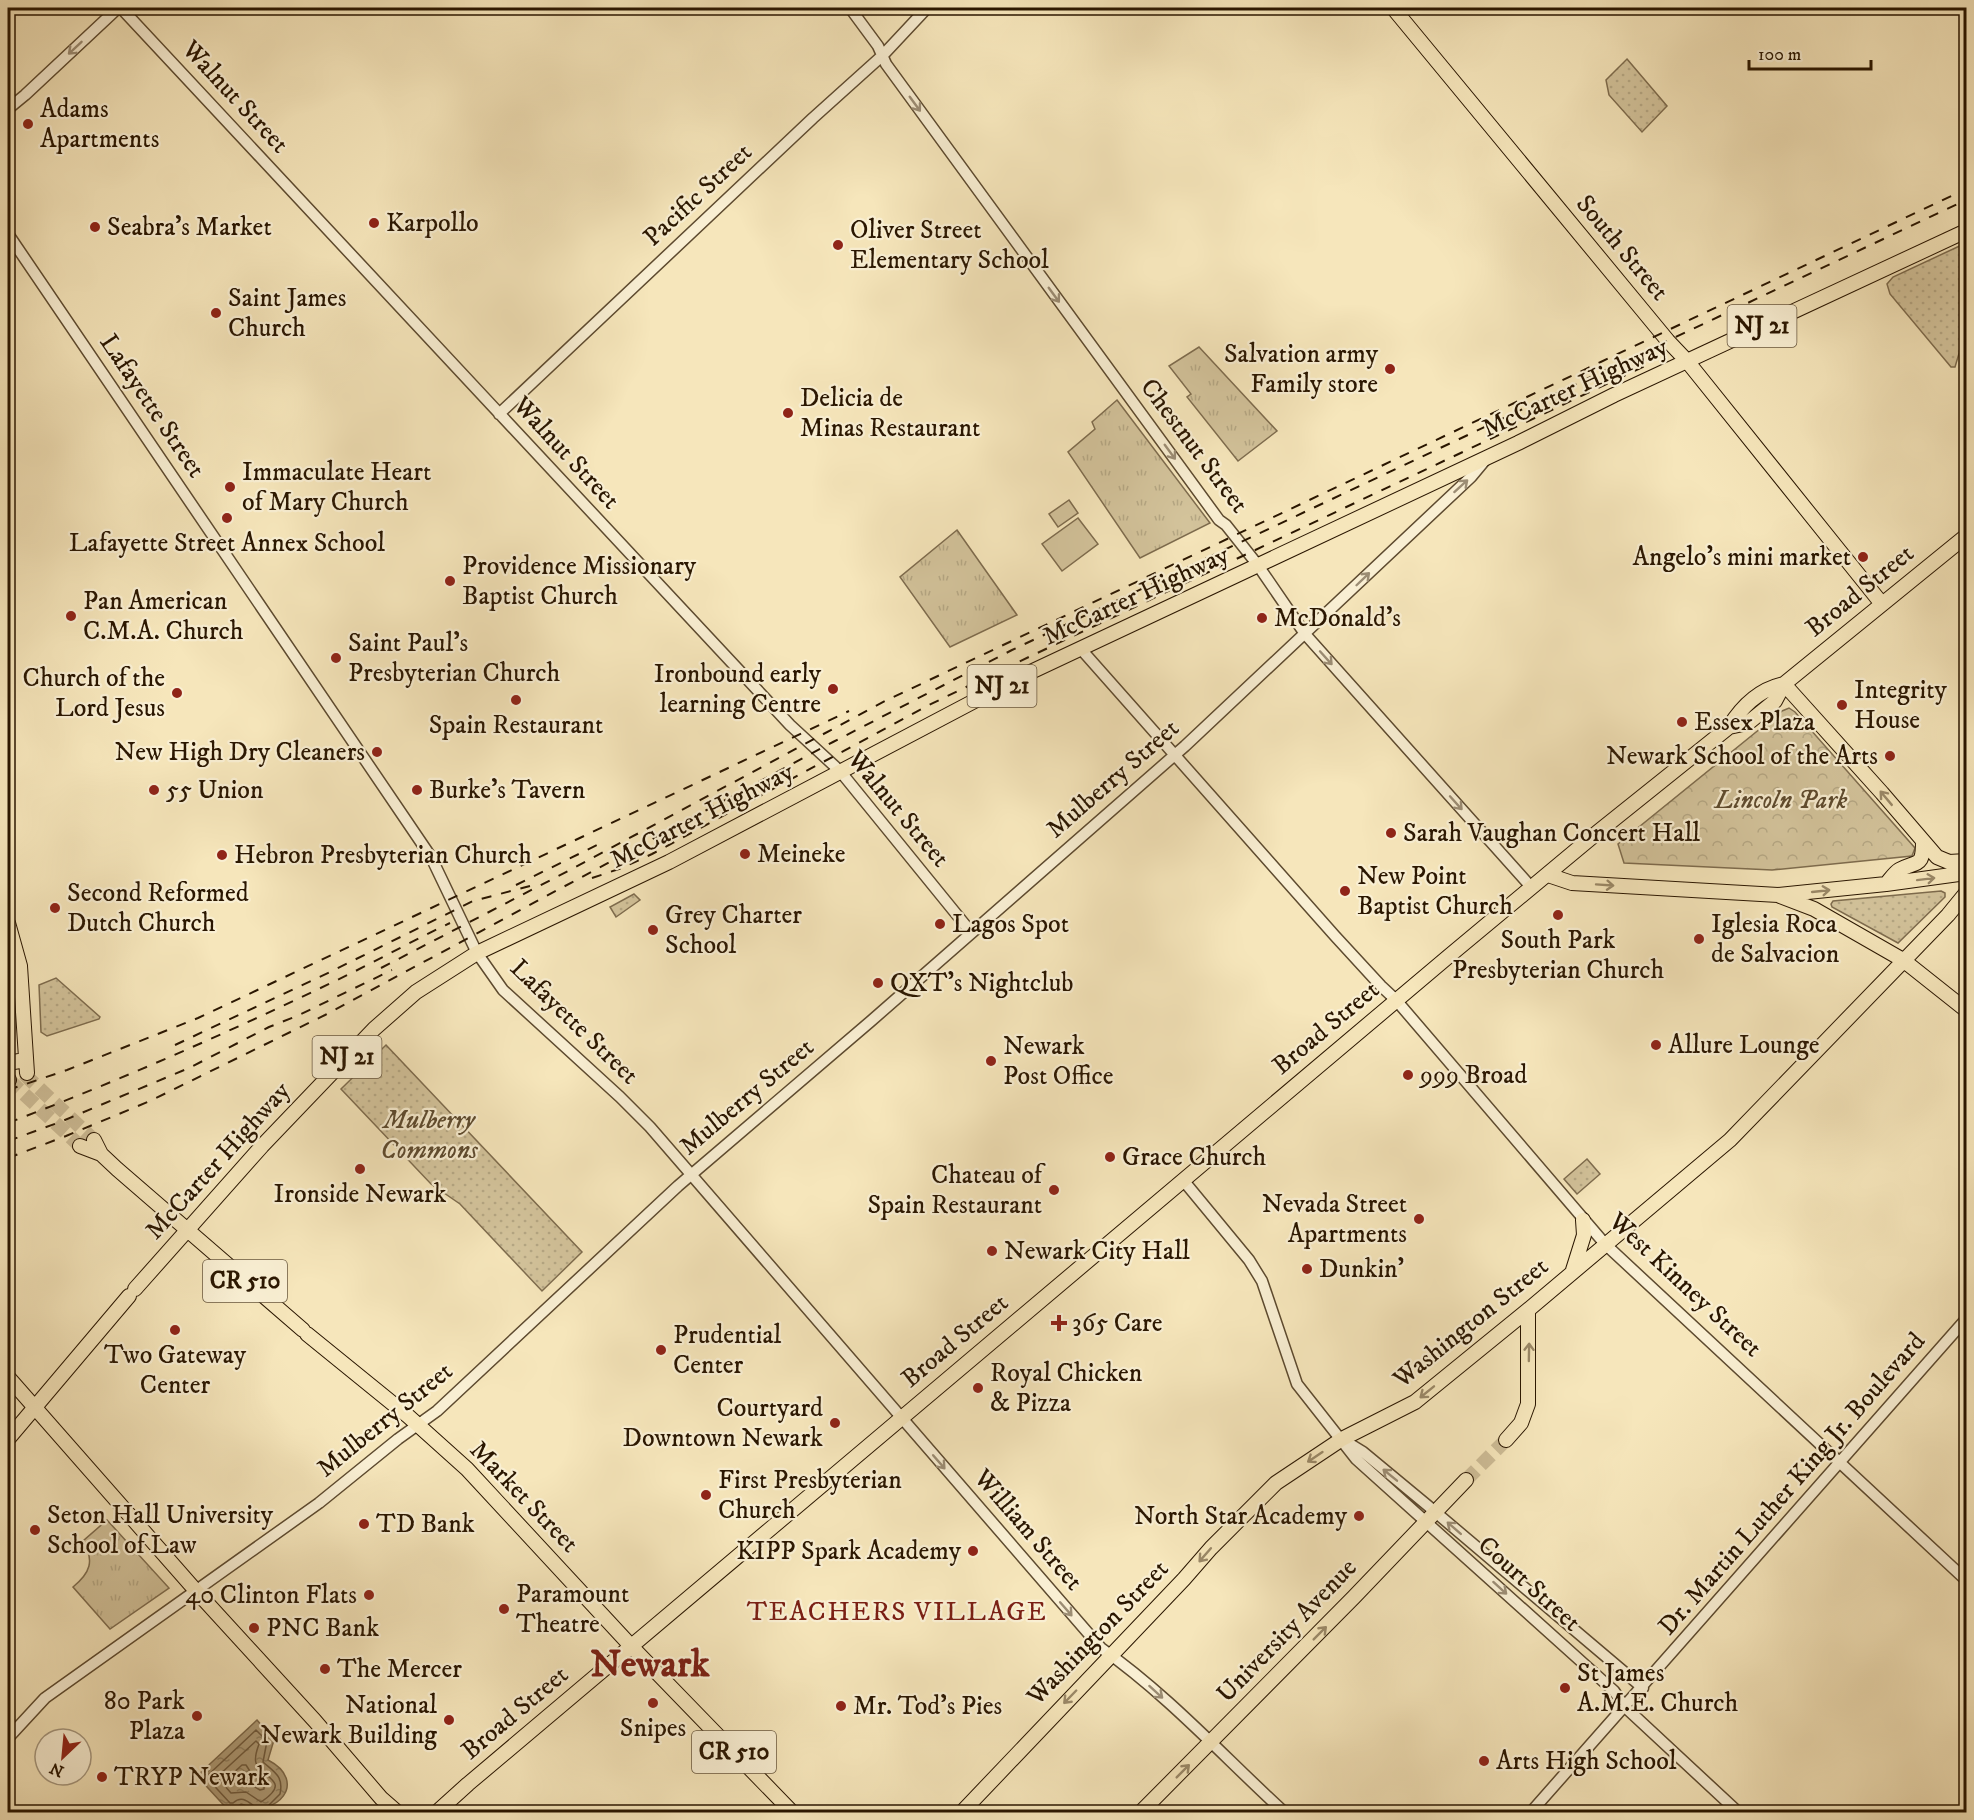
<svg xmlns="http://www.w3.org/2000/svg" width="1974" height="1820" font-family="'IM FELL DW Pica',serif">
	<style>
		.grass { fill: url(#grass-tufts); stroke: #7e6c4e; stroke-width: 1.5 }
		.forest { fill: url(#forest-crowns); stroke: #7e6c4e; stroke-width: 1.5 }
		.park { fill: url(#park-dots); stroke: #7e6c4e; stroke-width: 1.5 }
		.pitch { fill: #d3c39b; stroke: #7e6c4e; stroke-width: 1.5 }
		.water { fill: url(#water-ripples); stroke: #7b684a; stroke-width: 1.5 }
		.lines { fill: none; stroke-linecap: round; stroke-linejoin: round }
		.shore { stroke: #6e5a3e; stroke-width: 1.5 }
		.major-tunnel { stroke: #cdbc96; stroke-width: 14; stroke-dasharray: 14 7; stroke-linecap: butt }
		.minor-casing { stroke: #5d4a2f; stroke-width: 13 }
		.major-casing { stroke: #2a1600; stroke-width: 16 }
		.minor { stroke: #f9efd3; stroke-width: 10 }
		.major { stroke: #f6e6bb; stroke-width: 14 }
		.rail { stroke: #2a1600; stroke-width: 2; stroke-dasharray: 10 10; stroke-linecap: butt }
		.oneway { stroke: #9c8d74 }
		.oneway2 { stroke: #9a8867 }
		.poi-dot { fill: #8f2418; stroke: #f9efd3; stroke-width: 2 }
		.labels { text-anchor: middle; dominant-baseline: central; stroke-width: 4.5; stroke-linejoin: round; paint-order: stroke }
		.shield { fill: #f9efd3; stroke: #68573f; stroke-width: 1.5 }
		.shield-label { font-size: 24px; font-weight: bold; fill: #2a1600 }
		.street-label { font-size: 26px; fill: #2a1600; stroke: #f9efd3 }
		.poi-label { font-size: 26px; fill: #2a1600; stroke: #f9efd3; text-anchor: start }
		.park-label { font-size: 26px; font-style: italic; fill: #5d4a2e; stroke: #f9efd3 }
		.neighbourhood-label { font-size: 27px; letter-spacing: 1.5px; fill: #7a1f14; stroke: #f9efd3 }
		.town-label { font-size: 38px; font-weight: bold; fill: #7a1f14; stroke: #f9efd3 }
	</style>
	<defs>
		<pattern id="grass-tufts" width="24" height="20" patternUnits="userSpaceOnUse" patternTransform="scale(1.5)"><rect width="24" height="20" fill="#d3c39b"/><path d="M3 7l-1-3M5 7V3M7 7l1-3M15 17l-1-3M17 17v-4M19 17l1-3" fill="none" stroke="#b5a784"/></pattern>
		<pattern id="forest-crowns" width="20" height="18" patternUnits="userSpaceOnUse" patternTransform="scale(1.5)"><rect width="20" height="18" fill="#d3c39b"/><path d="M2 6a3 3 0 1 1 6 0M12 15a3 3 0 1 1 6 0" fill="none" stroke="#b5a784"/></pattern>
		<pattern id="park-dots" width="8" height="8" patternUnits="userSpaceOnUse" patternTransform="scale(1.5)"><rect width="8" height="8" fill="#d3c39b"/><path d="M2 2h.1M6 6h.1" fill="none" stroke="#b5a784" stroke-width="1.8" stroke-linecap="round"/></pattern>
		<pattern id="water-ripples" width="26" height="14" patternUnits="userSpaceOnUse" patternTransform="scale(1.5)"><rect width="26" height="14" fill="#b19f7b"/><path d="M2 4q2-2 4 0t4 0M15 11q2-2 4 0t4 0" fill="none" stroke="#908162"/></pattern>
	</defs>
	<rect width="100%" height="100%" fill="#f6e6bb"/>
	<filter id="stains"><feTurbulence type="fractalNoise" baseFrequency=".00333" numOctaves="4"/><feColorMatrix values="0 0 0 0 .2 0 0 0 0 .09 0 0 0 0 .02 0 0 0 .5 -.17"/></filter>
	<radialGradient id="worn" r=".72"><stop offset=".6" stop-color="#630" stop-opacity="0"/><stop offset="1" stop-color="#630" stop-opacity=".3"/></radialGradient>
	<!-- grass -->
	<path class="grass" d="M1199,347L1277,431L1238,461L1187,397L1191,394L1169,366Z
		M1117,400L1210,523L1140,558L1068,452L1095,429L1092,422Z
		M957,530L1017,615L950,647L900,577Z
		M107,1520L169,1588L110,1629L73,1587C90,1573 95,1561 83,1541Z"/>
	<!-- forest -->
	<path class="forest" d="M1789,708L1795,712L1915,848L1912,856L1772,870L1624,863L1618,844L1782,711Z"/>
	<!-- park -->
	<path class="park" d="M1627,59L1667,106L1642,132L1609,95L1606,80Z
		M1966,243V330L1955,367H1951L1890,294L1887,284L1893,277Z
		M1941,891L1945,893V897L1898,943L1832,907L1831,904L1833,901Z
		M634,894L640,900L616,917L610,907Z
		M56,978L100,1017L99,1019L47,1036L41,1032L39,985Z
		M386,1045L582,1252L542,1291L460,1204L431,1184L341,1089Z
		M1587,1159L1600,1174L1577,1194L1564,1179Z"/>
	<!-- pitch -->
	<path class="pitch" d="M1069,500L1078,513L1058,527L1049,514Z
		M1078,518L1098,544L1062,571L1042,544Z"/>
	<!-- water -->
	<path class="water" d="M257,1720L274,1740L268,1760C309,1781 277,1820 241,1804L230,1812L197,1776Z"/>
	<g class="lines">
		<!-- shore -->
		<path class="shore" d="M256,1741L259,1744C257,1750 254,1757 256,1763C260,1778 294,1780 261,1802L246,1792L231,1793L217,1777Z
			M242,1765H246L253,1776L264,1783V1789L260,1790L248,1783H234L230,1780V1776Z
			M255,1812L254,1806C246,1800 241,1796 233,1803H230L206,1777L256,1730L267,1741L263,1762C274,1772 284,1776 280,1794L268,1806L267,1812"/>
		<!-- major-tunnel -->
		<path class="major-tunnel" d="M24,1074L94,1140
			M9,1080L80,1146
			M1466,1480L1506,1440"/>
		<defs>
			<path id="minor" d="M121,8L790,725L840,771L966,926L969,935
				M850,8L878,46L886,64L1219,520L1226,525L1257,564L1305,634L1532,888
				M8,109L25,95L118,8
				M8,234L431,857L477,953L503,990L620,1097L650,1127L1101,1648C1168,1695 1224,1757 1284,1812
				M499,414L813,118L883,55L927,8
				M1080,648L1335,936L1381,986L1396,1000L1605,1244L1966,1580
				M1183,1180L1249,1260L1262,1281L1297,1384L1356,1459L1614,1691L1625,1707L1738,1812
				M1345,1441L1363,1452L1427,1505L1643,1688
				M8,1738L45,1698L319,1503L398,1439L437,1411L678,1186L871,1021L1185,746L1471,477L1486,459
				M1531,1812L1966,1319"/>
			<path id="major" d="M1393,8L1668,341L1687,361L1882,604
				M1784,684L1882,793L1937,857L1949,862L1966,861
				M1729,727L1748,723L1775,701L1784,684L1966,536
				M1548,875L1572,883L1778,895L1886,884L1966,873
				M1886,884C1890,880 1894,873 1899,870C1918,860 1923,868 1923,841
				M1780,896L1814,909L1903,960L1966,1010
				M8,923L20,966L27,1073
				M8,1063L25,1060
				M8,1078L9,1080
				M94,1140L101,1154L117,1169L303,1330
				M80,1146L101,1154
				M1573,1270L1584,1235L1583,1220
				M135,1289L262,1146L374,1029L416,992L477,953L669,862L1018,678L1518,443L1614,395L1966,231
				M307,1334L408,1416L467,1469L631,1646L792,1812
				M8,1377L197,1592L315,1721L381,1798L397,1812
				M8,1439L129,1296
				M1506,1440L1521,1423L1528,1404V1310
				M437,1812L468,1784L1449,956L1598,832L1729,727C1742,706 1760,689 1784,684
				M962,1812L1184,1579L1211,1548L1276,1483L1342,1439L1415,1402L1528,1310L1730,1140L1948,915L1966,893
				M1141,1812L1354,1597L1466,1480"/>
		</defs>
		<!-- minor casing -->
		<use href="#minor" class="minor-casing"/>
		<!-- major casing -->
		<use href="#major" class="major-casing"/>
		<!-- minor -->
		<use href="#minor" class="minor"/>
		<!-- major -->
		<use href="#major" class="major"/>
		<!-- rail -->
		<path class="rail" d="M592,878L622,868L652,854L929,705L995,673L1649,364
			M516,885L597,845
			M381,968L568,871L885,701L1966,189
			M175,1045L330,972L473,901L530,886
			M8,1090L67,1070L198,1018L849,711
			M8,1123C118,1081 225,1034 331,983C371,964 410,942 450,923
			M8,1141L60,1122L189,1068L269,1027L297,1016L392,970
			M8,1158L66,1136L150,1101L325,1015L833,742L1012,650L1966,200"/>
	</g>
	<!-- one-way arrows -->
	<defs><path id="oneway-shaft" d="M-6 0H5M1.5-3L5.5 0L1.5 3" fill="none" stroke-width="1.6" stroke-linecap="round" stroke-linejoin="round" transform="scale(1.5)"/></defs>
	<g class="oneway">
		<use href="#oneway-shaft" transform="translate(75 48) rotate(137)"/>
		<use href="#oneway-shaft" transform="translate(915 104) rotate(54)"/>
		<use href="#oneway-shaft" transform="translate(1054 295) rotate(54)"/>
		<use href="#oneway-shaft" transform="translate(1170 452) rotate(54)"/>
		<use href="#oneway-shaft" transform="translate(1461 486) rotate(-42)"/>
		<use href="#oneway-shaft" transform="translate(1363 579) rotate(-44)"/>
		<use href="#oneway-shaft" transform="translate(1326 658) rotate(48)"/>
		<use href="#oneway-shaft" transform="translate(1456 803) rotate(48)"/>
		<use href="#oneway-shaft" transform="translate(939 1462) rotate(49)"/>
		<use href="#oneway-shaft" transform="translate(1390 1475) rotate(-141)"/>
		<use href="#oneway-shaft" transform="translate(1454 1528) rotate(-139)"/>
		<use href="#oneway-shaft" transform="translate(1500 1588) rotate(42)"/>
		<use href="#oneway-shaft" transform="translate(1066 1609) rotate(49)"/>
		<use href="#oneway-shaft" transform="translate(1156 1692) rotate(42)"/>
	</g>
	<g class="oneway2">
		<use href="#oneway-shaft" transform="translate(1886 798) rotate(-130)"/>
		<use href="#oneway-shaft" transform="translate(1926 879) rotate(-7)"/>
		<use href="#oneway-shaft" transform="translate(1605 885) rotate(4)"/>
		<use href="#oneway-shaft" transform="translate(1821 891) rotate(-6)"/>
		<use href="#oneway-shaft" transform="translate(1529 1352) rotate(-89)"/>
		<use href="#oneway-shaft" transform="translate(1427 1392) rotate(141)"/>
		<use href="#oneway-shaft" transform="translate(1315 1457) rotate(146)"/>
		<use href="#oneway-shaft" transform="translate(1205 1555) rotate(131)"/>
		<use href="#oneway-shaft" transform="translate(1320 1633) rotate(-45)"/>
		<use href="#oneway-shaft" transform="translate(1070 1697) rotate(134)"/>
		<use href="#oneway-shaft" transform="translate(1183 1771) rotate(-45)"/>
	</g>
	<!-- markers -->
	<g class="poi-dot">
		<circle cx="28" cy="124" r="6"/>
		<circle cx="374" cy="223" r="6"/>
		<circle cx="95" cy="227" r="6"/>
		<circle cx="838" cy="245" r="6"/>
		<circle cx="216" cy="313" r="6"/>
		<circle cx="1390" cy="369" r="6"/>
		<circle cx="788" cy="413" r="6"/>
		<circle cx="230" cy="487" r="6"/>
		<circle cx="227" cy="518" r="6"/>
		<circle cx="1863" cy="557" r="6"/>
		<circle cx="450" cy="581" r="6"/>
		<circle cx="71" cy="616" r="6"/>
		<circle cx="1262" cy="618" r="6"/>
		<circle cx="336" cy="658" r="6"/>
		<circle cx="833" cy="689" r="6"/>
		<circle cx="177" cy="693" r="6"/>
		<circle cx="516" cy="700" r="6"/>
		<circle cx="1842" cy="705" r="6"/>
		<circle cx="1682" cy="722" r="6"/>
		<circle cx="377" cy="752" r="6"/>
		<circle cx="1890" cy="756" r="6"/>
		<circle cx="154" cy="790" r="6"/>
		<circle cx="417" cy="790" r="6"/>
		<circle cx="1391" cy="833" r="6"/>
		<circle cx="745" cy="854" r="6"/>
		<circle cx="222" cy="855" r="6"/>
		<circle cx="1345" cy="891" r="6"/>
		<circle cx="55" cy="908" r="6"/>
		<circle cx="1558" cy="915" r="6"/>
		<circle cx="940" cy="924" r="6"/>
		<circle cx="653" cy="930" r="6"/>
		<circle cx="1699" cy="939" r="6"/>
		<circle cx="878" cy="983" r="6"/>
		<circle cx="1656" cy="1045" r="6"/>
		<circle cx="991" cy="1061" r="6"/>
		<circle cx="1408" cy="1075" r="6"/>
		<circle cx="1110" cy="1157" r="6"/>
		<circle cx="360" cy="1169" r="6"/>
		<circle cx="1054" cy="1190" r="6"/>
		<circle cx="1419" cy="1219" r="6"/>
		<circle cx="992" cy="1251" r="6"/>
		<circle cx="1307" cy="1269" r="6"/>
		<path d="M1056 1314h6v6h6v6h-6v6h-6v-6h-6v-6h6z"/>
		<circle cx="175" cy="1330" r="6"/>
		<circle cx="661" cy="1350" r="6"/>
		<circle cx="978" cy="1388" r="6"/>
		<circle cx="835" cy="1423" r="6"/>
		<circle cx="706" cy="1495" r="6"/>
		<circle cx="1359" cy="1516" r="6"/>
		<circle cx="364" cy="1524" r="6"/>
		<circle cx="35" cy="1530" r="6"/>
		<circle cx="973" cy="1551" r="6"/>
		<circle cx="369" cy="1595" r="6"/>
		<circle cx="504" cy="1609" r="6"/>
		<circle cx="254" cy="1628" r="6"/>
		<circle cx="325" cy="1669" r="6"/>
		<circle cx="1565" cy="1688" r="6"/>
		<circle cx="653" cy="1703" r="6"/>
		<circle cx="841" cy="1706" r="6"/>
		<circle cx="197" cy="1716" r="6"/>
		<circle cx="449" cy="1720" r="6"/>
		<circle cx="1484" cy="1761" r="6"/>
		<circle cx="102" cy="1777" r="6"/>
	</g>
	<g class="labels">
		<!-- shield labels -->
		<g class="shield">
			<rect x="1727.5" y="305" width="69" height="42" rx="4.5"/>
			<rect x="967.5" y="665" width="69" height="42" rx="4.5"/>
			<rect x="312.5" y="1036" width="69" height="42" rx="4.5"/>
			<rect x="203" y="1260" width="84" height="42" rx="4.5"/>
			<rect x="692" y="1731" width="84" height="42" rx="4.5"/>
		</g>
		<g class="shield-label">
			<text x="1762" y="326">NJ 21</text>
			<text x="1002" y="686">NJ 21</text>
			<text x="347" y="1057">NJ 21</text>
			<text x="245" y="1281">CR 510</text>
			<text x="734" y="1752">CR 510</text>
		</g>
		<!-- street labels -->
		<g class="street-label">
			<text transform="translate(235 97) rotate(47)">Walnut Street</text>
			<text transform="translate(698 195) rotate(-43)">Pacific Street</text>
			<text transform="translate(1622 248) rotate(50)">South Street</text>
			<text transform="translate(1575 388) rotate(-25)">McCarter Highway</text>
			<text transform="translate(152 406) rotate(56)">Lafayette Street</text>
			<text transform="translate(1194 446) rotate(53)">Chestnut Street</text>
			<text transform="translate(566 453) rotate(47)">Walnut Street</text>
			<text transform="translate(1860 591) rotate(-39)">Broad Street</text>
			<text transform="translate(1136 596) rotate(-25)">McCarter Highway</text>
			<text transform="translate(1113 779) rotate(-41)">Mulberry Street</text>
			<text transform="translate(898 809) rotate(50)">Walnut Street</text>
			<text transform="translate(702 816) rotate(-27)">McCarter Highway</text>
			<text transform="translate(574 1022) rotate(44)">Lafayette Street</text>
			<text transform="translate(1326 1028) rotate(-40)">Broad Street</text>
			<text transform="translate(747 1097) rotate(-40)">Mulberry Street</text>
			<text transform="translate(218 1161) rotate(-48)">McCarter Highway</text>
			<text transform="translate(1685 1285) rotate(43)">West Kinney Street</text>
			<text transform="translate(1471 1323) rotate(-39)">Washington Street</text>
			<text transform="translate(955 1341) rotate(-40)">Broad Street</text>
			<text transform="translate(385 1420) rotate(-39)">Mulberry Street</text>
			<text transform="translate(1792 1484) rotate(-49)">Dr. Martin Luther King Jr. Boulevard</text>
			<text transform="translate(524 1497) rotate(46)">Market Street</text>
			<text transform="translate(1028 1530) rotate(49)">William Street</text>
			<text transform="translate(1529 1584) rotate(42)">Court Street</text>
			<text transform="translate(1287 1631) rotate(-46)">University Avenue</text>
			<text transform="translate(1098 1633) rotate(-46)">Washington Street</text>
			<text transform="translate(515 1713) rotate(-40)">Broad Street</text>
		</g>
		<!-- poi labels -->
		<g class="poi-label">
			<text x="40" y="109">Adams<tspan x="40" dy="30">Apartments</tspan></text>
			<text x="386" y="223">Karpollo</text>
			<text x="107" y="227">Seabra's Market</text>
			<text x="850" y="230">Oliver Street<tspan x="850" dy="30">Elementary School</tspan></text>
			<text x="228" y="298">Saint James<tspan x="228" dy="30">Church</tspan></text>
			<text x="1378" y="354" text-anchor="end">Salvation army<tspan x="1378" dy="30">Family store</tspan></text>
			<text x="800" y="398">Delicia de<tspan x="800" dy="30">Minas Restaurant</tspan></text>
			<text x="242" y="472">Immaculate Heart<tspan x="242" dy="30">of Mary Church</tspan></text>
			<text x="227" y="543" text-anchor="middle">Lafayette Street Annex School</text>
			<text x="1851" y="557" text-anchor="end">Angelo's mini market</text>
			<text x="462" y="566">Providence Missionary<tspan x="462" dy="30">Baptist Church</tspan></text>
			<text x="83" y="601">Pan American<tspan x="83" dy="30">C.M.A. Church</tspan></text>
			<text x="1274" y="618">McDonald's</text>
			<text x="348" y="643">Saint Paul's<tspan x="348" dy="30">Presbyterian Church</tspan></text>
			<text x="821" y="674" text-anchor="end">Ironbound early<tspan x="821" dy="30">learning Centre</tspan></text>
			<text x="165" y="678" text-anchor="end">Church of the<tspan x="165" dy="30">Lord Jesus</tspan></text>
			<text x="1854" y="690">Integrity<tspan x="1854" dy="30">House</tspan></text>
			<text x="1694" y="722">Essex Plaza</text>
			<text x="516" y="725" text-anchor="middle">Spain Restaurant</text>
			<text x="365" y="752" text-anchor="end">New High Dry Cleaners</text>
			<text x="1878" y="756" text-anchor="end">Newark School of the Arts</text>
			<text x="166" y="790">55 Union</text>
			<text x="429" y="790">Burke's Tavern</text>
			<text x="1403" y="833">Sarah Vaughan Concert Hall</text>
			<text x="757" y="854">Meineke</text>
			<text x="234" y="855">Hebron Presbyterian Church</text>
			<text x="1357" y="876">New Point<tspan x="1357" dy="30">Baptist Church</tspan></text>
			<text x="67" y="893">Second Reformed<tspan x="67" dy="30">Dutch Church</tspan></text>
			<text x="665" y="915">Grey Charter<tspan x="665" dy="30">School</tspan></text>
			<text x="952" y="924">Lagos Spot</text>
			<text x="1711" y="924">Iglesia Roca<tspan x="1711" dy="30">de Salvacion</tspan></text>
			<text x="1558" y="940" text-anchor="middle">South Park<tspan x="1558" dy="30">Presbyterian Church</tspan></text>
			<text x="890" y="983">QXT's Nightclub</text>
			<text x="1668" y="1045">Allure Lounge</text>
			<text x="1003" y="1046">Newark<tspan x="1003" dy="30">Post Office</tspan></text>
			<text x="1420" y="1075">999 Broad</text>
			<text x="1122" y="1157">Grace Church</text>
			<text x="1042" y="1175" text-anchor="end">Chateau of<tspan x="1042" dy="30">Spain Restaurant</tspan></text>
			<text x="360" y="1194" text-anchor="middle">Ironside Newark</text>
			<text x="1407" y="1204" text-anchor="end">Nevada Street<tspan x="1407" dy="30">Apartments</tspan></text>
			<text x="1004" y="1251">Newark City Hall</text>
			<text x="1319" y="1269">Dunkin'</text>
			<text x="1072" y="1323">365 Care</text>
			<text x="673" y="1335">Prudential<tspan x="673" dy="30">Center</tspan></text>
			<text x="175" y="1355" text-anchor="middle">Two Gateway<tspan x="175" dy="30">Center</tspan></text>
			<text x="990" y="1373">Royal Chicken<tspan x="990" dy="30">&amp; Pizza</tspan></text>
			<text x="823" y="1408" text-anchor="end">Courtyard<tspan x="823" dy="30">Downtown Newark</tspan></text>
			<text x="718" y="1480">First Presbyterian<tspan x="718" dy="30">Church</tspan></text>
			<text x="47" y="1515">Seton Hall University<tspan x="47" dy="30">School of Law</tspan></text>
			<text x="1347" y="1516" text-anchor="end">North Star Academy</text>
			<text x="376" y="1524">TD Bank</text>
			<text x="961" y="1551" text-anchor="end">KIPP Spark Academy</text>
			<text x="516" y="1594">Paramount<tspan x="516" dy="30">Theatre</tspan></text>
			<text x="357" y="1595" text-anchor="end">40 Clinton Flats</text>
			<text x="266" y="1628">PNC Bank</text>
			<text x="337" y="1669">The Mercer</text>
			<text x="1577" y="1673">St James<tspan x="1577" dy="30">A.M.E. Church</tspan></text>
			<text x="185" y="1701" text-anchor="end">80 Park<tspan x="185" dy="30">Plaza</tspan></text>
			<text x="437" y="1705" text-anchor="end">National<tspan x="437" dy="30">Newark Building</tspan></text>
			<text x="853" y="1706">Mr. Tod's Pies</text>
			<text x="653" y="1728" text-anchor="middle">Snipes</text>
			<text x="1496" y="1761">Arts High School</text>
			<text x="114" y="1777">TRYP Newark</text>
		</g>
		<!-- park labels -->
		<g class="park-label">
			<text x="1781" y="800">Lincoln Park</text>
			<text x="429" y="1120">Mulberry<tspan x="429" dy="30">Commons</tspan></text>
		</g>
		<!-- neighbourhood labels -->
		<g class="neighbourhood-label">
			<text x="897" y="1612">TEACHERS VILLAGE</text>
		</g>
		<!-- town labels -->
		<g class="town-label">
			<text x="650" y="1665">Newark</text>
		</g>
	</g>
	<!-- margin -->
	<rect width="1974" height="1820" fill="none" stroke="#f6e6bb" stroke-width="30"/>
	<rect x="9" y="9" width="1956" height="1802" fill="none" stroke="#2a1600" stroke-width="3"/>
	<rect x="15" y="15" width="1944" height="1790" fill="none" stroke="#2a1600" stroke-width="1.5"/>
	<!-- north arrow -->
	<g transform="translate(63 1757) rotate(206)"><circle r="28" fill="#f9efd3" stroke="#a6987f" stroke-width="1.5"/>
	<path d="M0-4.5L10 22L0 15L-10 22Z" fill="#8f2418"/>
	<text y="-9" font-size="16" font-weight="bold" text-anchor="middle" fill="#2a1600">N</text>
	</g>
	<!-- scale -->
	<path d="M1749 60v9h122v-9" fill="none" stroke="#2a1600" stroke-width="3"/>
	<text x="1758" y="60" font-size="18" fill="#2a1600" stroke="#f9efd3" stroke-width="4.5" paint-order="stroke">100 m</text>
	<rect width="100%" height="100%" filter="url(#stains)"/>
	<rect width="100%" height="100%" fill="url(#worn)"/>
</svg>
